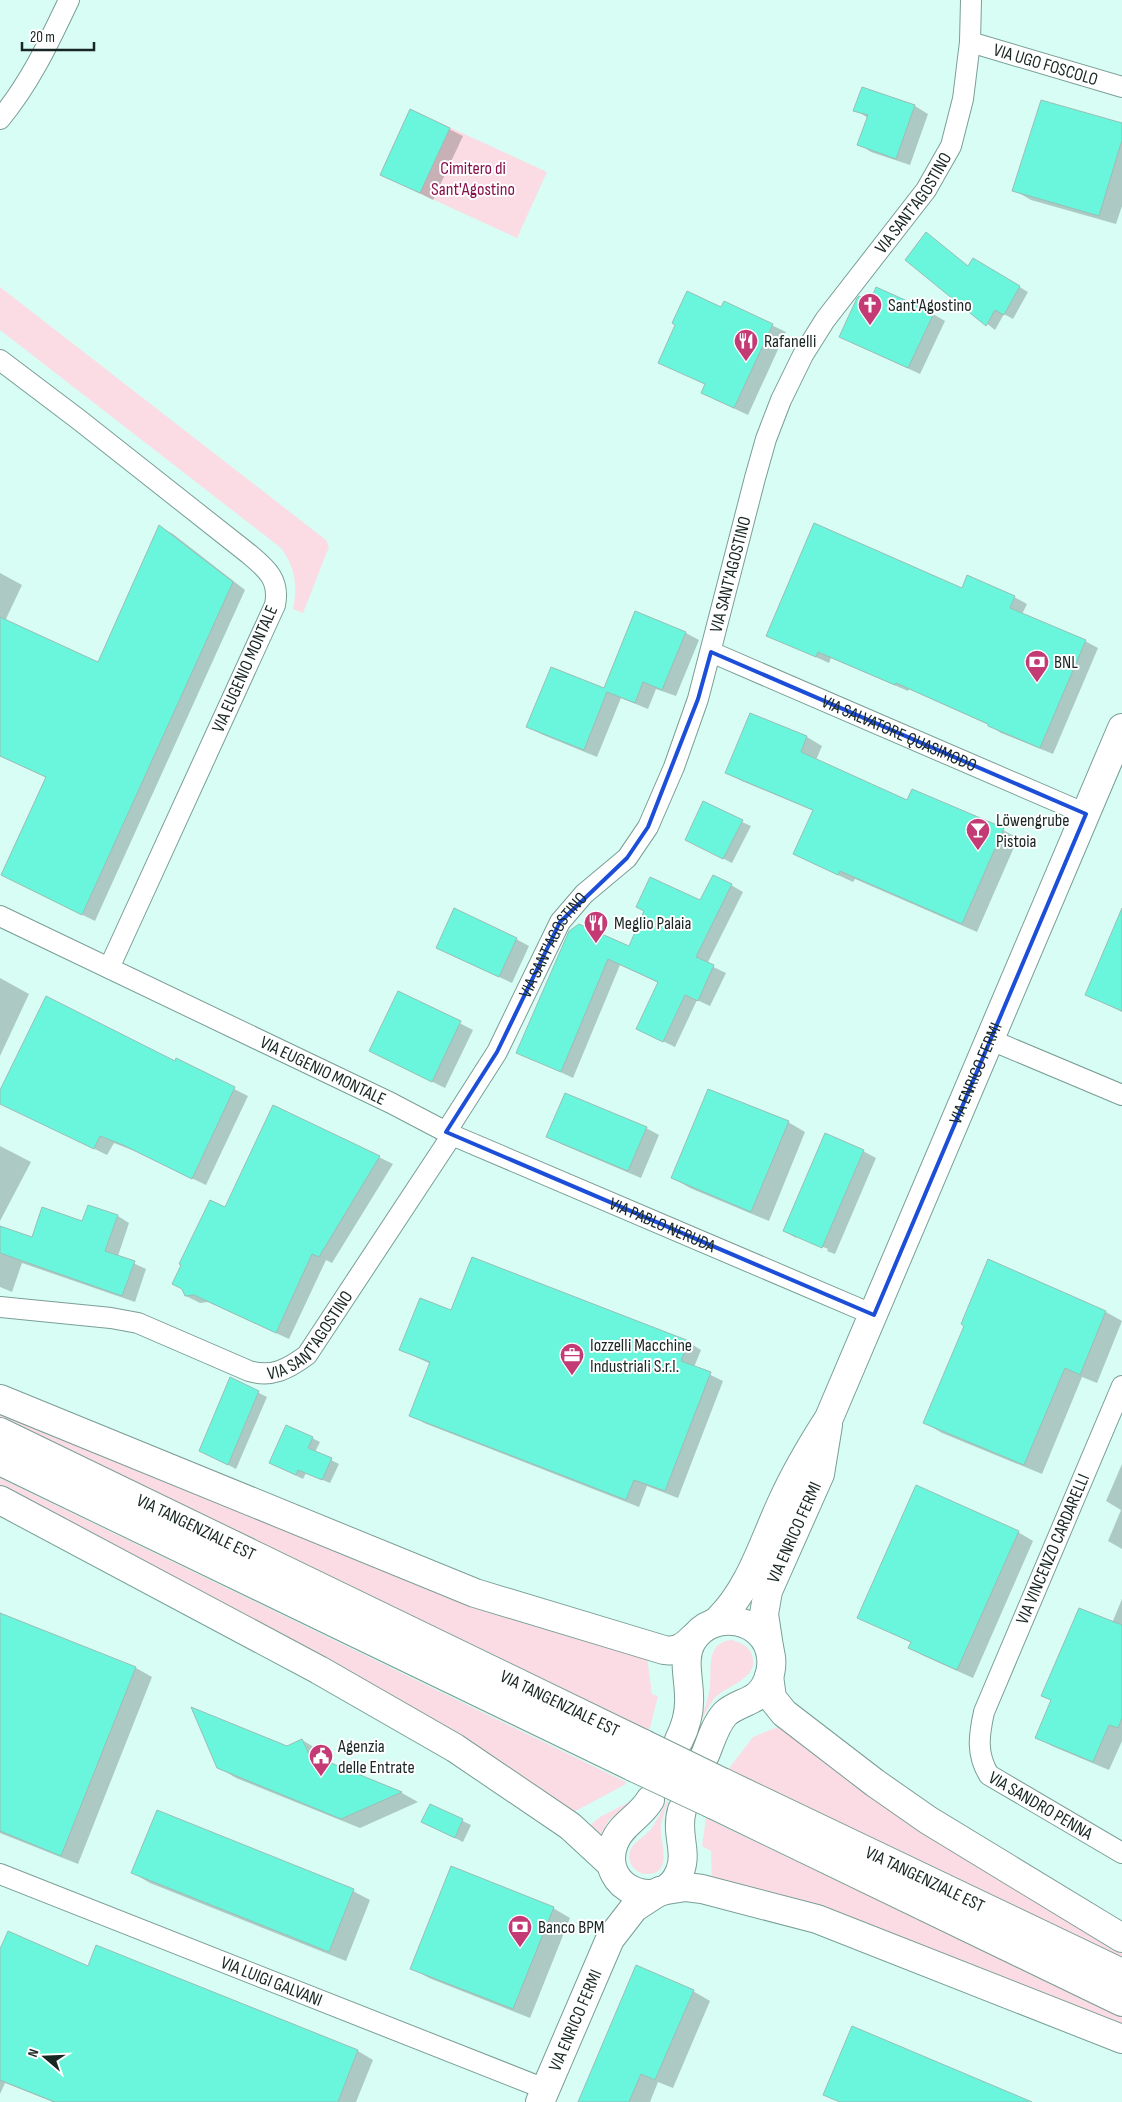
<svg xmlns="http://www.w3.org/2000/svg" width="1122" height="2102" font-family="'Sofia Sans Condensed',sans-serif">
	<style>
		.green { fill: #fbdce5 }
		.shadow { fill: #0003 }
		.building { fill: #69f6dc; stroke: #9abeb6 }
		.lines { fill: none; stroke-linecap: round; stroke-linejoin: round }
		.street-casing { stroke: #7a9e96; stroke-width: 22 }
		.secondary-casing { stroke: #7a9e96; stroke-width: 30 }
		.primary-casing { stroke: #7a9e96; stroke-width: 30 }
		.street { stroke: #fff; stroke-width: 20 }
		.secondary { stroke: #fff; stroke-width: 28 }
		.primary { stroke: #fff; stroke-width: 28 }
		.primary-bridge-casing { stroke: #7a9e96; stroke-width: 30; stroke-linecap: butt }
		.primary-bridge { stroke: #fff; stroke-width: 28 }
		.marked { fill: none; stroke: #1d4ed8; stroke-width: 4; stroke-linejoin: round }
		.labels { text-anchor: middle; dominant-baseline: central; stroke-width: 4; stroke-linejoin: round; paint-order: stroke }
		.street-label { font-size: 18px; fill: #192724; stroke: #fff }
		.park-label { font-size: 18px; fill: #88104b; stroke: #fff }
		.poi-label { font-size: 18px; fill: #192724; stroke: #fff; text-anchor: start }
	</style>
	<rect width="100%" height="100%" fill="#d7fdf4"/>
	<!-- green -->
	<path class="green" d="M410,109L547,172L517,238L380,175Z
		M0,287L326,540L329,547L303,613L293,609C298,586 295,567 281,548L0,330Z
		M0,1408L647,1657L652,1694L658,1696L649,1732L0,1421Z
		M0,1478L626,1782V1784L570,1814L0,1490Z
		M731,1640C740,1642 749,1646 752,1655C760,1679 727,1685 715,1698C708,1706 704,1716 699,1725C703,1713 708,1700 710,1687C712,1669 705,1643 731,1640Z
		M780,1726L1122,1947V1962L727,1771L753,1737Z
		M670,1795C667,1805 663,1815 661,1825C659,1840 674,1872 649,1874C636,1875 626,1863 630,1851C633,1842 645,1837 651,1829C658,1819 664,1806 670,1795Z
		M635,1799L609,1820L601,1834L589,1826L600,1817Z
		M706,1818L1122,2017V2030L712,1883L711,1851L702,1846Z"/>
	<!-- shadow -->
	<path class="shadow" d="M863,88L915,106L928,114L910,165L871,152L859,144L868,118L855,110Z
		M411,110L463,136L433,200L381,174Z
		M1122,125V206L1116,224L1031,200L1014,190Z
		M927,234L969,267L973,260L1028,292L1013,319L1004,314L995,330L906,259Z
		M725,303L786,332L748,415L716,400L706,385L660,362L722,309Z
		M871,303L933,314L945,321L920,374L853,343Z
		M160,527L173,534L245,590L95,921L16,882L47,778L0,756V573L22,585L5,621L99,664Z
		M962,589L1014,597L1027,604L1022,614L1085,641L1098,648L1053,754L1001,733L989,725L909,689L908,691L831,658L829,663L767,635Z
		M636,612L686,633L699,640L676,696L656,689L648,709L621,698L597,757L541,734L528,727L604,690Z
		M751,714L807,737L822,746L816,760L908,802L912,791L1003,830L1018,838L977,932L855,879L853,882L810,862L814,811L742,781L727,773Z
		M742,822L751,826L732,863L695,844Z
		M731,885L743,892L707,964L726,973L710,1006L697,1000L675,1047L650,1035L659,983L620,965L573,1078L518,1052L570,932L630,948L701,902Z
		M1122,911V1012L1087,994Z
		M516,939L529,946L512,983L451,955Z
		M0,978L29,994L0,1056Z
		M399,992L473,1030L445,1088L370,1051Z
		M177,1060L248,1096L206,1185L137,1152L114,1143L107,1155L0,1103V1093L176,1062Z
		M274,1106L393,1164L332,1263L326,1260L289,1339L208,1302L200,1303L186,1296L183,1290L226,1209Z
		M788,1122L805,1132L769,1221L690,1188L673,1178Z
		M646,1128L659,1135L641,1178L561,1144L548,1137Z
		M0,1146L31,1162L0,1221Z
		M863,1151L876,1158L835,1254L827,1251L828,1249L796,1236V1238L785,1231Z
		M118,1216L129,1223L118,1256L146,1269L135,1302L22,1263L12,1292L0,1287V1227L33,1239L83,1223Z
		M988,1260L1106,1312L1122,1321L1097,1383L1082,1377L1042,1474L942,1433L925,1423L966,1326Z
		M452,1312L688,1342L701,1350L694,1367L723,1381L678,1498L647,1486L639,1507L424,1423L411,1415L431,1364L401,1350Z
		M231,1379L267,1397L236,1469L209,1455Z
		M312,1438L320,1442L315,1452L339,1464L330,1483L306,1473L303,1479L270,1463Z
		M1122,1464V1549L1108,1541L1121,1510L1106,1501Z
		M1018,1532L1033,1541L973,1678L924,1656L909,1648L912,1643L859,1617Z
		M1122,1599V1741L1109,1770L1052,1746L1037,1737L1112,1623Z
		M0,1614L136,1668L152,1677L78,1864L0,1833Z
		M302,1740L319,1750L325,1762L402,1793L418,1802L360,1828L236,1778L218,1767L287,1747Z
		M430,1805L471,1825L463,1842L431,1826Z
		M133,1873L353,1891L370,1900L346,1961L150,1883Z
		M553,1908L570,1918L530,2018L429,1978L412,1968Z
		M0,1952L89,1968L358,2051L373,2060L356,2102H53L5,2083L0,2094Z
		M693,1991L710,2001L673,2088L658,2082L650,2102H580Z"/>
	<!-- building -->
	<path class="building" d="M862,87L915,105L896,159L857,145L868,115L853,111Z
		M1041,100L1122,123V140L1099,216L1012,191Z
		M410,109L450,128L420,193L380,175Z
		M926,232L968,266L973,258L1020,286L1004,315L995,310L986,326L905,260Z
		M876,287L934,313L908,368L839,337L857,298L859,296L870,301Z
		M687,291L721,307L724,301L773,324L734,408L701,393L705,384L658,363L675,325L672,323Z
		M814,523L962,588L967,575L1015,596L1010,608L1086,640L1040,748L988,726V724L896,683L895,685L818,652L816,657L766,636Z
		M159,525L233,582L82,915L1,875L46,777L0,756V617L98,662Z
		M635,611L686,632L662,690L643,682L635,703L607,692L584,750L526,727L551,667L604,688Z
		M750,713L807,736L801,752L907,800L912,789L1004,828L962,924L840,871L838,875L793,854L813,810L725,773Z
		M703,801L743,820L723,859L685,840Z
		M713,875L732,884L696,957L714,965L698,1001L685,995L663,1042L636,1029L658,982L608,959L561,1072L516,1053L569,931L579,924L629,946L644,911L636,907L650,877L700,900Z
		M454,908L517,938L499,977L436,948Z
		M1122,908V1011L1085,995Z
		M398,991L461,1021L432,1082L369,1051Z
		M46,996L175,1061L176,1058L235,1087L192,1179L123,1145L100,1136L94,1149L0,1104V1090Z
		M708,1089L789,1121L751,1212L671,1178Z
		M565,1093L647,1127L628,1171L546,1137Z
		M273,1105L380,1156L319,1257L312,1254L276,1333L194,1295L185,1296L182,1289L172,1284L181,1265L179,1264L210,1200L225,1207Z
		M825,1133L864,1150L822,1248L783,1231Z
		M88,1205L118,1215L105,1251L135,1261L122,1296L0,1253V1226L32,1237L42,1207L82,1221Z
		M472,1257L689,1341L681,1361L711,1372L665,1491L634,1480L626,1500L409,1416L430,1362L399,1350L420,1298L451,1310Z
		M988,1259L1106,1311L1080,1375L1065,1368L1024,1465L923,1423L964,1326L961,1324Z
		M230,1377L259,1391L228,1465L199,1451Z
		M286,1425L313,1437L308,1448L332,1458L322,1480L298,1470L296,1475L269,1463Z
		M916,1485L1019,1531L957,1670L908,1648L911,1642L857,1618Z
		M1079,1608L1122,1625V1718L1118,1728L1109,1725L1093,1762L1035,1738L1051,1700L1041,1696Z
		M0,1613L136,1667L61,1856L0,1831Z
		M191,1707L287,1746L302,1739L309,1754L402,1792L341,1819L217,1768Z
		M430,1804L463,1819L455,1838L421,1822Z
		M157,1810L354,1889L329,1952L131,1873Z
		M451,1866L554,1907L513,2009L410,1969Z
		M8,1931L88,1966L96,1945L358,2050L338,2102H55L0,2080V1949Z
		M636,1965L694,1990L655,2080L641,2074L629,2102H578Z
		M852,2026L1032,2102H840L823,2095Z"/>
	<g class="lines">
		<defs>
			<g id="street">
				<path id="s1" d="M970,42L1122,87"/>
				<path d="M0,119C30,83 49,42 69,0"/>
				<path d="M0,360L78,419L249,554C267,569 280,580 275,605L109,968"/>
				<path id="s2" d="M711,652L1086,814"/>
				<path id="s3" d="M0,916L391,1103L452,1135L874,1315"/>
				<path d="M991,1040L1122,1095"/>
				<path id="s4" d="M446,1132L497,1052L560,922L584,894L627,858L648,827L674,767L698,699L755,478L766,439L781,400L803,355L825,320L926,190L951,146L963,99L970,42L971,0"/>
				<path id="s5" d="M0,1307L111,1318L138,1323L249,1371C272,1378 288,1369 307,1355L452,1135"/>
				<path id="s6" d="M1122,1386L984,1712C979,1735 976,1754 989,1775L1122,1853"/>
				<path id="s7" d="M0,1874L545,2089"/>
			</g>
			<g id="secondary">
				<path id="s8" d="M718,1620C750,1589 763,1543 782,1502C795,1473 811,1446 829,1418L1122,728"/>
				<path id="s9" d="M769,1647L764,1614L768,1591L820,1474L828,1425"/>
				<path d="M679,1740C686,1726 690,1712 689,1696C689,1678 682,1658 692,1641C712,1607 767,1618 771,1657C773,1672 766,1692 752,1699C743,1704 732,1707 725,1714C715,1725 711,1741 705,1755"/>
				<path d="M650,1800C640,1817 621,1824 614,1843C596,1890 664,1915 680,1871C688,1851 675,1833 682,1810"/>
				<path id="s10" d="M540,2102L610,1939L634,1908L660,1891"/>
			</g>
			<g id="primary">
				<path d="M0,1399L475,1593L664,1650C677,1652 684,1647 693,1638"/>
				<path id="s11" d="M0,1432L644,1744"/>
				<path d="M0,1461L633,1767"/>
				<path d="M0,1500L319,1670L455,1748L570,1826L610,1863"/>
				<path d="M769,1676L772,1698L784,1713L875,1783L928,1820L1122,1938"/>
				<path id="s12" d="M722,1782L1122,1973"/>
				<path d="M712,1804L1122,2002"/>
				<path d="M660,1891L686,1887L702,1889L817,1919L1122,2039"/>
			</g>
		</defs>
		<!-- street casing -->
		<use href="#street" class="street-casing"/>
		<!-- secondary casing -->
		<use href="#secondary" class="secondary-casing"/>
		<!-- primary casing -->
		<use href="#primary" class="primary-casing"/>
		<!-- street -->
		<use href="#street" class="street"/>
		<!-- secondary -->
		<use href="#secondary" class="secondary"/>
		<!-- primary -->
		<use href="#primary" class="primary"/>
		<defs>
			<path id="primary-bridge" d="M644,1744L722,1782
				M633,1767L712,1804"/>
		</defs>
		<!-- primary-bridge casing -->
		<use href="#primary-bridge" class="primary-bridge-casing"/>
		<!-- primary-bridge -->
		<use href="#primary-bridge" class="primary-bridge"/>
	</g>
	<!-- marked area -->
	<path class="marked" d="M711,652L1086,814L874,1315L446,1132L497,1052L560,922L627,858L648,827L698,699Z"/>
	<!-- icons -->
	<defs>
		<symbol id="church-pin" viewBox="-11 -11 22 30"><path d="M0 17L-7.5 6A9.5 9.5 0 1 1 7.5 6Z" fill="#c33a75" stroke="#fff"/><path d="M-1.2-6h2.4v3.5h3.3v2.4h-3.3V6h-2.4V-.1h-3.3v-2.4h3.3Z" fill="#fff"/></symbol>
		<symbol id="restaurant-pin" viewBox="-11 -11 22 30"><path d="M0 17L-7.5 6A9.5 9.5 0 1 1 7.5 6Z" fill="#c33a75" stroke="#fff"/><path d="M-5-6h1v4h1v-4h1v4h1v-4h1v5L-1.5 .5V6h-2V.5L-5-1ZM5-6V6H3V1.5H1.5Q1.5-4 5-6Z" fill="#fff"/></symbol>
		<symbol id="bank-pin" viewBox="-11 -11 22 30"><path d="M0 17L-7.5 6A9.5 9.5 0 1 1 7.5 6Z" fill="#c33a75" stroke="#fff"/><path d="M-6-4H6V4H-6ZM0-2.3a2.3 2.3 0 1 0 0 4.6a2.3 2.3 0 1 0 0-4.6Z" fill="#fff"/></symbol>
		<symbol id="bar-pin" viewBox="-11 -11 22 30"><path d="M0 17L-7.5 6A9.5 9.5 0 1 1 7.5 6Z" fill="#c33a75" stroke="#fff"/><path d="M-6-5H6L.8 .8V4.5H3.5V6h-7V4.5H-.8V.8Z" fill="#fff"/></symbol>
		<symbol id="office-pin" viewBox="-11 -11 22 30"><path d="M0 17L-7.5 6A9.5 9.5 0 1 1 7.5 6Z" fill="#c33a75" stroke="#fff"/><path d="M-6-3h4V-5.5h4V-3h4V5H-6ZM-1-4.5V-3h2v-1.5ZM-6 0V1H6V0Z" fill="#fff"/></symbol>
		<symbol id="civic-pin" viewBox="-11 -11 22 30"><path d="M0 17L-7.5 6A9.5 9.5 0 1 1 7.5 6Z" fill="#c33a75" stroke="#fff"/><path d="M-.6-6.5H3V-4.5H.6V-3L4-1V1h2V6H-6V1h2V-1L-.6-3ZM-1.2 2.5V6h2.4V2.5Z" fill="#fff"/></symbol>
	</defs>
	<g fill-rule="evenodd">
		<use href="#church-pin" x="856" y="291" width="28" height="38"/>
		<use href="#restaurant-pin" x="732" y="327" width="28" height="38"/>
		<use href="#bank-pin" x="1023" y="648" width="28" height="38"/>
		<use href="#bar-pin" x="964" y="816" width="28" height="38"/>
		<use href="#restaurant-pin" x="582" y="909" width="28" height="38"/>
		<use href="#office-pin" x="558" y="1341" width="28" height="38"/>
		<use href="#civic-pin" x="307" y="1742" width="28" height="38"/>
		<use href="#bank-pin" x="506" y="1913" width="28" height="38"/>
	</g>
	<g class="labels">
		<!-- street labels -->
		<g class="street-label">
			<text stroke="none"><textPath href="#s1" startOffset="79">VIA UGO FOSCOLO</textPath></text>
			<text stroke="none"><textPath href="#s4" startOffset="1056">VIA SANT'AGOSTINO</textPath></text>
			<text stroke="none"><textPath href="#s4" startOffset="636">VIA SANT'AGOSTINO</textPath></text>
			<text transform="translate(245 669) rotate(-66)">VIA EUGENIO MONTALE</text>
			<text stroke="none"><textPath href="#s2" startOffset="205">VIA SALVATORE QUASIMODO</textPath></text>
			<text stroke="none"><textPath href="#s4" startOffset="216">VIA SANT'AGOSTINO</textPath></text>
			<text stroke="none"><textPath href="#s3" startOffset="358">VIA EUGENIO MONTALE</textPath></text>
			<text stroke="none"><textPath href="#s8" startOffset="606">VIA ENRICO FERMI</textPath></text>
			<text stroke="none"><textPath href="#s3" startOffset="731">VIA PABLO NERUDA</textPath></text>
			<text stroke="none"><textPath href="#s5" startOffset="338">VIA SANT'AGOSTINO</textPath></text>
			<text stroke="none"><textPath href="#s11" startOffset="218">VIA TANGENZIALE EST</textPath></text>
			<text stroke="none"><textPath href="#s9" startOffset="121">VIA ENRICO FERMI</textPath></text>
			<text transform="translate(1053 1549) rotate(-67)">VIA VINCENZO CARDARELLI</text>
			<text stroke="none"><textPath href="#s11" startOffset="622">VIA TANGENZIALE EST</textPath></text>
			<text stroke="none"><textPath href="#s6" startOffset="479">VIA SANDRO PENNA</textPath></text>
			<text stroke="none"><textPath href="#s12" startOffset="225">VIA TANGENZIALE EST</textPath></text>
			<text stroke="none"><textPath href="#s7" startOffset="292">VIA LUIGI GALVANI</textPath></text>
			<text stroke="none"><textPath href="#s10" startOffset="89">VIA ENRICO FERMI</textPath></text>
		</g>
		<!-- park labels -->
		<g class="park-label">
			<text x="473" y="168">Cimitero di<tspan x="473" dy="21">Sant'Agostino</tspan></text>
		</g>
		<!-- poi labels -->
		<g class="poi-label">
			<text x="888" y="305">Sant'Agostino</text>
			<text x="764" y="341">Rafanelli</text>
			<text x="1054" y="662">BNL</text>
			<text x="996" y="820">Löwengrube<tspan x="996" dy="21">Pistoia</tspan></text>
			<text x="614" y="923">Meglio Palaia</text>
			<text x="590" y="1345">Iozzelli Macchine<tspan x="590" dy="21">Industriali S.r.l.</tspan></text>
			<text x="338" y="1746">Agenzia<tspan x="338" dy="21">delle Entrate</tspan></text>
			<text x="538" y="1927">Banco BPM</text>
		</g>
	</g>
	<!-- north arrow -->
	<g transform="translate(45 2057) rotate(289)" stroke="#ffffff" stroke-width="4" paint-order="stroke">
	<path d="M0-4L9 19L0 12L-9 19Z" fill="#192724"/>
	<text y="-8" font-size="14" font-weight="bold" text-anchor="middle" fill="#192724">N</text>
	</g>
	<!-- scale -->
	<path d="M22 42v8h72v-8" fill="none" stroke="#192724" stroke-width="2.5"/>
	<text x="30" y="42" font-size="15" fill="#192724" stroke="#ffffff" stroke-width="4" paint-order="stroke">20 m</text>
</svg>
